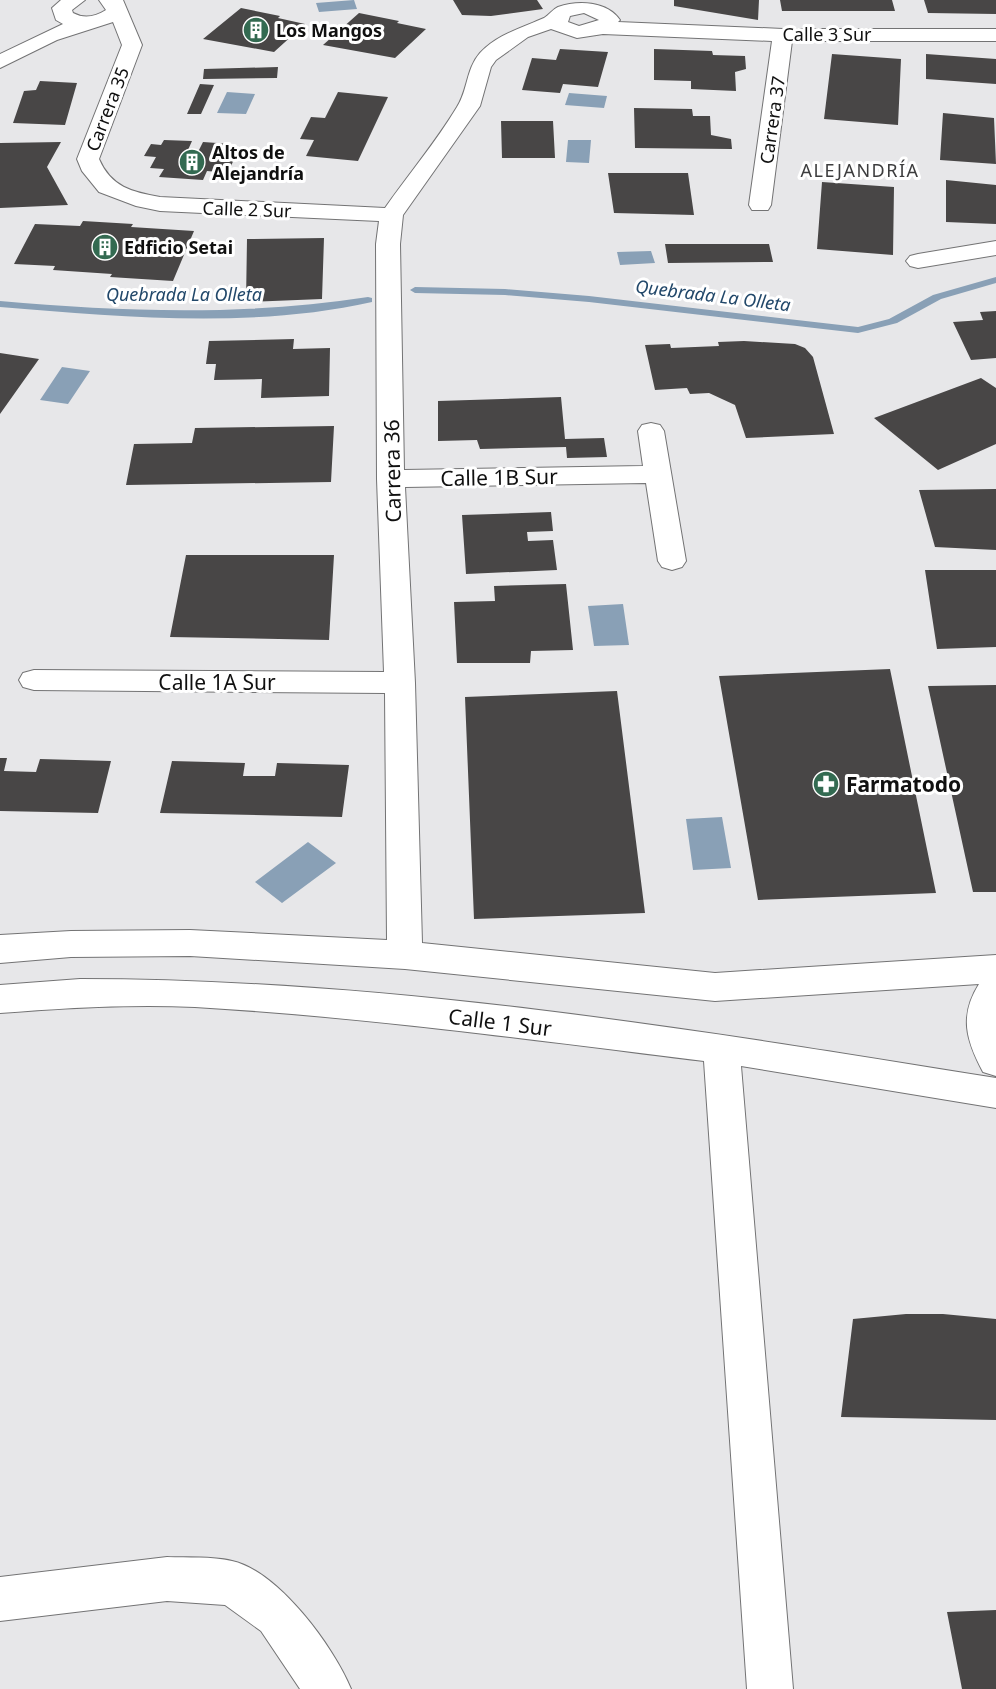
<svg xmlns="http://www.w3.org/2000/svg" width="996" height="1689" font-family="'Noto Sans',sans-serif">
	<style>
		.water { fill: #89a0b6 }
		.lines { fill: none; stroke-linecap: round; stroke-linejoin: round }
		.stream { fill: #89a0b6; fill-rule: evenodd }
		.building { fill: #484646 }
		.minor-casing { stroke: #737374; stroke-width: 2 }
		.minor { fill: #fff; fill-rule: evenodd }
		.labels { text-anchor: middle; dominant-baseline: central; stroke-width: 6; stroke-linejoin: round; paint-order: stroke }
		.far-poi-label { font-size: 18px; font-weight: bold; fill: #101010; stroke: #fff; text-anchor: start }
		.far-street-label { font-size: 18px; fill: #101010; stroke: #fff }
		.far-neighbourhood-label { font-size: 18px; letter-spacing: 1.5px; fill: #3d3d3e; stroke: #fff }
		.far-water-label { font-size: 18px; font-style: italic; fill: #22486a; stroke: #fff }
		.street-label { font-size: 21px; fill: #101010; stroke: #fff }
		.poi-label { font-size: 21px; font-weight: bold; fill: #101010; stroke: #fff; text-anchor: start }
	</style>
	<rect width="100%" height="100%" fill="#e7e7e9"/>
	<!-- water -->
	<path class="water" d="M354,0L357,9L319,12L316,3Z
		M227,92L255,94L246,114L217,113Z
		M569,93L607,96L604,108L565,105Z
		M568,140H591L589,163L566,162Z
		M651,251L655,263L620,265L617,252Z
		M62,367L90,371L68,404L40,400Z
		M623,604L629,645L594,646L588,606Z
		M722,817L731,868L693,870L686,819Z
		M308,842L336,863L282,903L255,882Z"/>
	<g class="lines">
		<!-- stream -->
		<path class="stream" d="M996,277V283L941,299L897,323L858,333L589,302L505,295L415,293L410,290L415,287L505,289L589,296L858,327L889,319L933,295Z
			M368,297L372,298V302C253,329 120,317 0,307V301C124,312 245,316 368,297Z"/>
	</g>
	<!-- building -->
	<path class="building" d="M453,0H537L543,9L491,16L462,15Z
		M674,0H759L758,20L674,6Z
		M780,0H892L895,11H782Z
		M924,0H996V14L928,13Z
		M241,8L280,16L278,18L305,24L274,52L203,39Z
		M359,13L399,21L397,23L426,29L395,58L323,45Z
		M560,49L608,52L598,87L563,84L560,93L522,90L532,58L556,60Z
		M654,49L712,51L713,55L745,56L746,69L735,72L736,91L691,89V81L654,80Z
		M832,54L901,59L898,125L824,119Z
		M926,54L996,59V84L926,79Z
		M278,67L277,78L203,79L204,69Z
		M40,81L77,83L65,125L13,123L24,91L36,90Z
		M200,84L214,85L201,114H187Z
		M338,92L388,97L358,161L306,156L314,140L300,139L311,117L325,118Z
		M634,108L692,109L693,116H710L711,135L731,139L732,149L635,148Z
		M943,113L994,118L996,164L940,160Z
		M501,121H553L555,158H502Z
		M164,140L192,141L188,150H199L203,142L231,144L229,149L238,150L228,173L207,171L203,180L159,177L164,169L150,168L156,157L144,156L151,144L161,145Z
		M61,142L47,167L68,205L0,208V143Z
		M608,173H688L694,215L614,213Z
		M946,180L996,185V224L946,222Z
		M822,182L894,187L893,255L817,249Z
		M83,221L133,224L131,227L194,231L173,281L110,277L112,274L53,270L55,266L14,264L35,224L80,226Z
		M324,238L322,299L246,302L247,239Z
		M665,244H769L773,262L668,263Z
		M996,311V358L971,360L953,322L983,320L980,312Z
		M294,339L293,349L330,348L329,396L261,398L262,379L214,380L216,364H206L209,341Z
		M744,341L795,344L805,348L813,357L834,434L746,438L735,405L709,393L690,394L687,388L655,390L645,345L670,344L671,348L719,346L718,342Z
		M0,353L39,359L0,414Z
		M981,378L996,388V444L938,470L874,418Z
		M561,397L565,439L604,438L607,457L567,458L566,447L480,449L477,440L438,441V401Z
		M334,426L331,482L126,485L134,444L192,443L195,428Z
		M996,489V550L935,547L919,490Z
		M551,512L553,531L527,532L528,541L553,540L557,570L466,574L462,515Z
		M186,555H334L329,640L170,637Z
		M925,570H996V647L937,649Z
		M566,584L573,650L531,651L530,663H457L454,602L495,601L494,586Z
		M890,669L936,893L758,900L719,676Z
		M996,685V892H973L928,686Z
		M617,691L645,913L474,919L465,697Z
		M0,758H7L4,771L36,772L40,759L111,761L98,813L0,811Z
		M172,761L245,763L243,776H275L277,763L349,765L342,817L160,813Z
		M906,1314H943L996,1319V1420L841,1417L853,1319Z
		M996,1610V1689H962L947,1612Z"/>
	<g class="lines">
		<defs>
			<path id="minor" d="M61,0H85L72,10L73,13C84,19 95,17 106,10L99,0H123L142,45L99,159C111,187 132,192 160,197L385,208C408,175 436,142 457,107C468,90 466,69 480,53C498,34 522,28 544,18C549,15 552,10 558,7C578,0 607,1 620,20L618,22L783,29H996V41H792L771,205L768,210H752L749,205L772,41L603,34L577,38L551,29L528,37L496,60L491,67L480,106L403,215L400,244L404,470L643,466L638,431L642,425L651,423L660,425L664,431L686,561L682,567L672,570L662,567L658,561L646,483L405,487L415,683L422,943L715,973L996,955V1076L983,1072C966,1040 959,1016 979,984L715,1001L405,969L190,956L71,957L0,963V935L71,931L190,930L387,940L385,693L34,690L23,687L19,680L23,673L34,670L384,672L377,479L376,244L379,221L160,211L136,206L99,192L82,171L77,159L122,45L113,22L57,40L0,68V54L63,24L56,20L52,8ZM584,13L599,20L579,26L568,22L570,16Z
				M996,241V255L918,268L910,266L906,261L910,256L918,254Z
				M80,979C387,979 693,1029 996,1078V1108L741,1066L793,1689H747L704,1061C534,1040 365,1017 195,1007C130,1004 65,1008 0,1013V985Z
				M167,1557C188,1558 211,1556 232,1561C278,1571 334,1647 351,1689H300L261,1631L225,1605L167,1601L0,1621V1577Z"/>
		</defs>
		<!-- minor casing -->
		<use href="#minor" class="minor-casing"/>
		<!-- minor -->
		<use href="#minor" class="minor"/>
	</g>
	<!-- icons -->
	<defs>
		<symbol id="building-disc" viewBox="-11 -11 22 22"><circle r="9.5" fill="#336a51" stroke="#fff"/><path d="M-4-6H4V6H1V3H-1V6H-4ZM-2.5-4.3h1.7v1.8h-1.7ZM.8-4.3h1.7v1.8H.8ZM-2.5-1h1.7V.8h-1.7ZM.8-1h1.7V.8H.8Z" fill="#fff"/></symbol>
		<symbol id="pharmacy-disc" viewBox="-11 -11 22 22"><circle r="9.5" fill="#336a51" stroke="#fff"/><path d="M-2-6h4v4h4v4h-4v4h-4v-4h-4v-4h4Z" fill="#fff"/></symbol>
	</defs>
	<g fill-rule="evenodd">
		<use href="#building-disc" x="241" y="15" width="30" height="30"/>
		<use href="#building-disc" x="177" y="147" width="30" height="30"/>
		<use href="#building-disc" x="90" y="232" width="30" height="30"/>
		<use href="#pharmacy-disc" x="811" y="769" width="30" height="30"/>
	</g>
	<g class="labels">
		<!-- far-poi labels -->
		<g class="far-poi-label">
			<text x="276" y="30">Los Mangos</text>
			<text x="212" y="152">Altos de<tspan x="212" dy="21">Alejandría</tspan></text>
			<text x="124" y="247">Edficio Setai</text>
		</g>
		<!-- far-street labels -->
		<g class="far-street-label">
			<text x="827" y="34">Calle 3 Sur</text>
			<text transform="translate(107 109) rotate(-69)">Carrera 35</text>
			<text transform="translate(772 120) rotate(-82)">Carrera 37</text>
			<text transform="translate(247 209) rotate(2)">Calle 2 Sur</text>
		</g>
		<!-- far-neighbourhood labels -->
		<g class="far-neighbourhood-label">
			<text x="860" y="170">ALEJANDRÍA</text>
		</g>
		<!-- far-water labels -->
		<g class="far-water-label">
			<text x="184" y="294">Quebrada La Olleta</text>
			<text transform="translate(713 295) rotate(7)">Quebrada La Olleta</text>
		</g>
		<!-- street labels -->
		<g class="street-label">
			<text transform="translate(392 471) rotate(-91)">Carrera 36</text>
			<text transform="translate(499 477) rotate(-1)">Calle 1B Sur</text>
			<text x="217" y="682">Calle 1A Sur</text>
			<text transform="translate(500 1022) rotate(7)">Calle 1 Sur</text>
		</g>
		<!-- poi labels -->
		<g class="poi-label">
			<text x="846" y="784">Farmatodo</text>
		</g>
	</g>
</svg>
